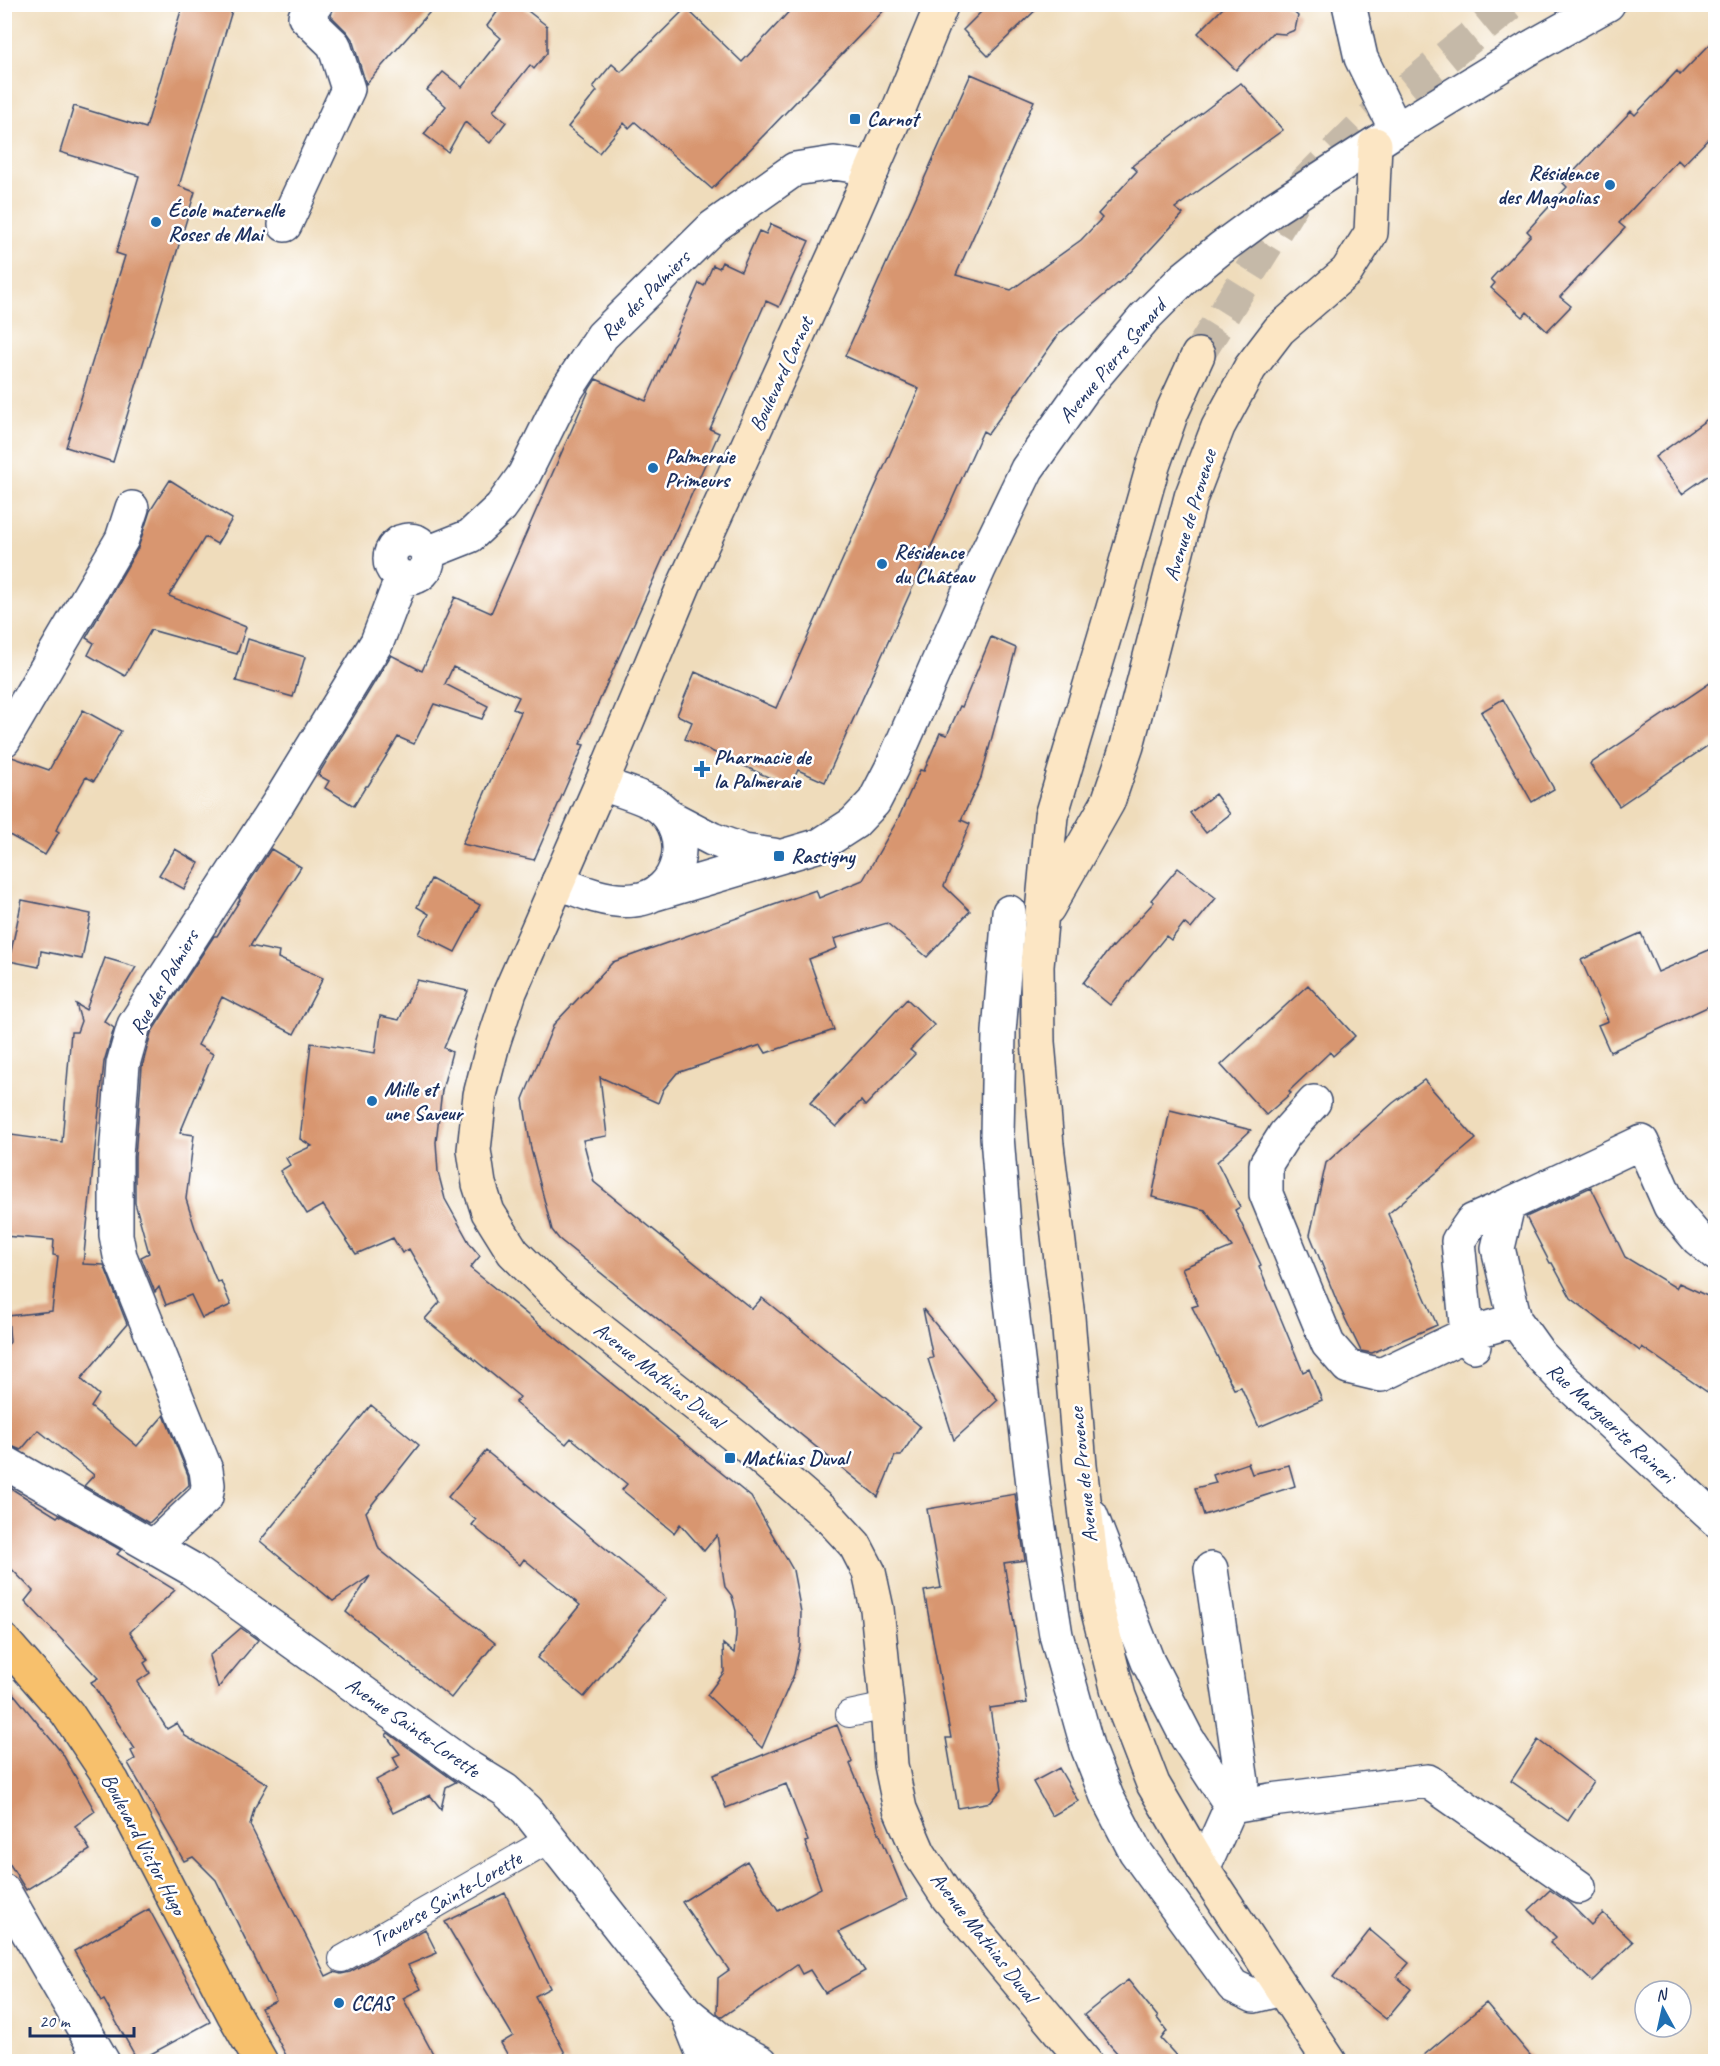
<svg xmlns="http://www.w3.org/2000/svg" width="1720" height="2066" font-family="Caveat,sans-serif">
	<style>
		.building { fill: #d8966f }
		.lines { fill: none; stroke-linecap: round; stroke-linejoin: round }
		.secondary-tunnel { stroke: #c5b9a8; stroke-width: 33; stroke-dasharray: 33 16; stroke-linecap: butt }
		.pedestrian-casing { stroke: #3b496c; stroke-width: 28 }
		.minor-casing { stroke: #3b496c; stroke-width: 36 }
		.tertiary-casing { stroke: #3b496c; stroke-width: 36 }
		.secondary-casing { stroke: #3b496c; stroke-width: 36 }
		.primary-casing { stroke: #3b496c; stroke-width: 36 }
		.pedestrian { stroke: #fff; stroke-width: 26 }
		.minor { stroke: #fff; stroke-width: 33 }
		.tertiary { stroke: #fff; stroke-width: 33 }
		.secondary { stroke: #fce6c4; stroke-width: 33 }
		.primary { stroke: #f7c06c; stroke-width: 33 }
		.poi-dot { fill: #1f6fb2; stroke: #fff; stroke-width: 2 }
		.labels { text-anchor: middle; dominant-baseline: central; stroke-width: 5; stroke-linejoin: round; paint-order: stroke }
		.poi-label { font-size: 21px; font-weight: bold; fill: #1b2f5e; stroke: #fff; text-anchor: start }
		.street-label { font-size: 21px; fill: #1b2f5e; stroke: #fff }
	</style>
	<rect width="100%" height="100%" fill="#fff"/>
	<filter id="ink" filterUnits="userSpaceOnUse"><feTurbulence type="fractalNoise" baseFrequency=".0167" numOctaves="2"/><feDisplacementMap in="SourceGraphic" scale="12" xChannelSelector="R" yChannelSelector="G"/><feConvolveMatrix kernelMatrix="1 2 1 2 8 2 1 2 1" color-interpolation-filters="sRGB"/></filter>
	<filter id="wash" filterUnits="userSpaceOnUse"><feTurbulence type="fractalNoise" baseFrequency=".008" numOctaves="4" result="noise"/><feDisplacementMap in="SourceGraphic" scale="24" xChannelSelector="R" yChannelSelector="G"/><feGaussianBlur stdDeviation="1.35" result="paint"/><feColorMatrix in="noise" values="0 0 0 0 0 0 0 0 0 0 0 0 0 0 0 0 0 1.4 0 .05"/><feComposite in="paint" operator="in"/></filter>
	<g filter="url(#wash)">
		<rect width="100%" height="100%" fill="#efdcbb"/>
		<g id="blocks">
			<!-- building -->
			<path class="building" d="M183,4H234L179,186L195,192L113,462L66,447L125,256L116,253L139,176L60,152L74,106L146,128Z
				M334,4H437L366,84L352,39L347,32L331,16Z
				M503,4H519L547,26V53L534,69L530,65L493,111L506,122L490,143L465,122L448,152L424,134L446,106L427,90L443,72L462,87L501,38L487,26Z
				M796,4H890L712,189L635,122L629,128L624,123L599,153L568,127L597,91L593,87L612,64L621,72L686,8L742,62Z
				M989,4H1042L988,56L963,30Z
				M1227,4H1285L1298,16L1295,30L1285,34L1272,33L1236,70L1198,33Z
				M1716,38V131L1683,165L1678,160L1619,223L1625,228L1560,297L1571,306L1547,331L1527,312L1523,317L1491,288L1495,283L1491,279L1531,235L1527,231L1567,187L1563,183L1631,111L1635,115L1677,71L1680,75Z
				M971,74L1034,101L956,275L1011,290L1081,240L1102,218L1098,214L1137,171L1132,166L1241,83L1283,130L1175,208L1183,214L1123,279L1059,334L988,434L983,431L825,782L798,770L790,787L685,739L692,722L677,715L695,672L776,708L919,389L845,356Z
				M771,224L809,241L779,307L766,301L710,429L719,433L580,744L584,745L534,860L462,844L521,712L513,709L519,697L453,667L445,684L488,706L482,719L434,704L414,744L398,737L368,786H366L354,806L325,788L329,781L318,775L391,655L422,671L455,597L491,613L590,388L596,379L646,401L699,283L704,286L713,265L719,268L722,262L741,271L759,231L766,234Z
				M1716,413V470L1682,494L1655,457Z
				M170,480L232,519L217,544L205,537L169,596L246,627L237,654L151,630L125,676L88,655L94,643L86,638L138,548L150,511Z
				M991,637L1016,648L981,778L961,820L970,824L944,886L970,911L927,957L887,923L834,939L837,948L809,959L834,1030L766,1053L761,1045L677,1073L663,1090L658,1103L600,1077L607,1136L583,1140L594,1182L752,1309L762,1298L920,1426L901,1456H895L878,1497L559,1239L552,1230L531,1149L523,1099L554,1024L613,962L816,890L819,898L863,880L898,819L920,770L924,771L940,733L947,735L960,706L962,707Z
				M248,639L305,657L293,697L236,681Z
				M1716,679V740L1619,806L1590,764Z
				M1503,699L1554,789L1532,802L1481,712Z
				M83,710L121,731L94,781L86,777L56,830L59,832L45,855L4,832V759L12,757L49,770Z
				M1215,794L1230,814L1206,833L1190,813Z
				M175,849L199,863L184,889L159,875Z
				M271,849L301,867L250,946L279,952L278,958L323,978L294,1034L222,997L198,1045L213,1054L180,1133L194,1135L186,1199L195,1228L217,1282L221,1281L231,1305L202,1318L191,1295L166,1305L159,1287L155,1292L141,1257L149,1253L135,1203V1157L142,1067L151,1033L214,936H217L240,900L239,898Z
				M1178,868L1216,898L1191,929L1184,923L1171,940L1166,936L1110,1005L1083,983L1112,946L1113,947L1154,902L1151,900Z
				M431,879L480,905L455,952L419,934L429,914L417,907Z
				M22,900L91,914L82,959L41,951L39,967L9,961Z
				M1641,933L1658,972L1716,947V1003L1610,1052L1598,1025L1608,1021L1581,960Z
				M105,958L136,967L104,1021L114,1028L104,1062L83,1264L104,1265L127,1324L81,1379L99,1395L91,1407L137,1446L164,1415L188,1475L189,1485L149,1523L84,1486L94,1475L38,1430L21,1450L4,1443V1349L10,1342L8,1316L52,1311L58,1256L53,1255L54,1240L4,1236V1134L62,1142L71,1032H77L81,1021L76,1004L86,1010Z
				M417,980L468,991L444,1048L452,1052L442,1090L436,1142L438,1172L445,1199L470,1244L480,1256L470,1268L751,1497L793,1570L801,1612L800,1645L794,1674L762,1748L707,1695L724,1672L723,1644L734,1653L736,1635V1611L732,1596L725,1587L717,1535L704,1551L680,1524L674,1533L622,1490L627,1484L571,1438L566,1444L515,1403L520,1397L425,1319L440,1302L409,1249L402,1253L393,1238L356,1254L323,1205L307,1214L280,1171L290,1165L286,1158L312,1146L300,1139L311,1043L375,1053L380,1016L399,1020Z
				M1308,985L1355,1036L1333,1056L1330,1052L1289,1091L1291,1093L1266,1115L1221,1065Z
				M907,999L934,1025L910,1050L915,1054L865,1106L861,1101L836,1127L810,1103Z
				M1424,1080L1476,1139L1388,1214L1437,1325L1372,1353L1361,1351L1338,1304L1310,1235L1326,1163L1393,1103Z
				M1170,1110L1251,1130L1217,1162L1240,1207L1235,1210L1261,1265L1259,1266L1303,1372L1309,1369L1322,1400L1259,1427L1241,1387L1234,1389L1192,1307L1198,1305L1182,1268L1232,1247L1205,1210L1152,1197Z
				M1591,1187L1625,1257L1676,1288L1679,1283L1716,1300V1398L1642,1347L1640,1351L1571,1298L1552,1263H1550L1526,1217Z
				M923,1309L998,1400L954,1440L928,1359L933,1358Z
				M371,1405L419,1445L366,1512L379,1549L495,1643L451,1698L346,1612L370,1576L333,1601L260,1541Z
				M486,1451L666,1598L584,1697L537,1658L580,1605L524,1559L520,1565L472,1525L476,1520L448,1497Z
				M1248,1463L1252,1474L1289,1465L1295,1486L1204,1515L1195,1488L1216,1483L1213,1475Z
				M4,1484L57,1517L59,1515L121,1550L117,1554L175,1590L130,1632L148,1660L144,1663L150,1673L137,1682L167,1729L177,1723L185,1736L268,1784L254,1809L250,1825L326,1976L334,1972L341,1974L350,1972L425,1929L437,1953L408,1965L421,1989L403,1998L437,2061H289L261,2008L276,2001L216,1880L193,1857L184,1861L128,1763L135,1759L131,1751L135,1749L91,1682L98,1678L25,1601L33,1591L4,1561Z
				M1015,1494L1025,1560L1004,1563L1027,1703L990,1708L1002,1789L991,1802L958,1808L946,1738H951L924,1591L941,1588L927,1509Z
				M241,1628L258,1640L218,1688L209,1656Z
				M4,1682L62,1753L95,1811L75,1826L90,1850L26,1890L4,1855Z
				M837,1725L852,1762L850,1764L907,1899L839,1932L865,1971L825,1993L810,1970L802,1974L797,1965L722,2017L717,2013L718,1978L729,1970L682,1902L747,1861L778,1911L821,1888L805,1842L808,1841L786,1784L726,1808L713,1775Z
				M388,1733L456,1782L446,1787L441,1809L430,1795L393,1813L376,1780L399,1768L393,1757L400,1754L386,1735Z
				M1538,1740L1593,1782L1568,1821L1511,1781Z
				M1059,1768L1078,1801L1052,1816L1033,1782Z
				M1550,1890L1569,1903L1591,1925L1603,1913L1633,1942L1592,1981L1550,1943L1556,1937L1529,1910Z
				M505,1893L550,1988L535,1996L569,2061H511L501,2043L513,2036L445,1922Z
				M149,1909L210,2022L138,2061L104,2000L102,2001L74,1951Z
				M1370,1930L1409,1963L1397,1977L1411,1989L1386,2019L1333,1977Z
				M1128,1980L1158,2017L1157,2018L1167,2031L1161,2039L1181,2061H1124L1084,2015Z
				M1486,2003L1535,2061H1417Z"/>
		</g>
	</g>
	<g filter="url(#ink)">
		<use href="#blocks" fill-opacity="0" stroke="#3b496c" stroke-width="1.5"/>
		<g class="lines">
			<!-- secondary-tunnel -->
			<path class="secondary-tunnel" d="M1198,355L1306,182L1361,127L1511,4"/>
			<defs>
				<path id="pedestrian" d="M849,1714L887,1706
					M342,1959L550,1839"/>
				<path id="minor" d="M1349,4L1361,58L1396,130
					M285,225L348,89L334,45L305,17L316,4
					M390 559a19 19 0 1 1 38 0a19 19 0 1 1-38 0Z
					M427,553L470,536L501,507L524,475L564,394L602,336L713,227L795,169L834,163L873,169
					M4,740L122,539L132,508
					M1009,912L999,1032L997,1136L1008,1277L1036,1509L1056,1635L1088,1749L1107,1797L1135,1851L1233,1986L1254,1996L1282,1989
					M1314,1102L1285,1134L1266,1164V1194L1328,1344L1348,1367L1381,1375L1467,1334L1515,1320
					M1716,1254L1698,1239L1670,1206L1642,1142L1508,1205L1498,1248L1515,1320L1540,1355L1566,1382L1716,1520
					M1474,1346L1467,1334L1458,1241L1472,1221L1508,1205
					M4,1462L190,1568L463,1764L505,1790L527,1810L686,2012L722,2041L761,2062
					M1091,1515L1148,1662L1187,1738L1232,1807
					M153,1547L206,1497L208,1485L206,1470L120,1256L116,1235V1156L123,1064L134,1025L279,802L377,642L402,577
					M1232,1807L1271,1800L1428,1781L1579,1887
					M1203,1869L1242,1782L1211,1569
					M4,1891L103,2062
					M687,2014L706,2062"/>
				<path id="tertiary" d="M670,817L712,839L744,851L774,855
					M558,882C581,892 609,903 634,900C681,896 695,833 658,806C642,796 619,790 601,784
					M655,894L820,845L854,823L874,802L891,769L979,569L1027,469L1083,390L1145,317L1184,278L1221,248L1275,208L1396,130L1528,49L1608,4"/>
				<path id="secondary" d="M942,4L900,106L844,234L684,585L601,784L510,992L493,1044L480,1095L474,1150L479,1184L488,1212L513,1252L554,1293L740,1440L831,1519L855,1545L869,1572L877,1609L887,1706L891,1765L900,1809L919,1853L948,1898L1085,2062
					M1198,355L1172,412L1153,466L1116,598L1051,816L1037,966L1038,1042L1047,1145L1068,1317L1080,1466L1097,1608L1119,1696L1153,1784L1203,1869L1330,2062
					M1048,908L1108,802L1127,746L1191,497L1218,427L1250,368L1279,330L1347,271L1371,233L1375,144"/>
				<path id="primary" d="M4,1641L67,1713L113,1782L233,2013L261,2062"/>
			</defs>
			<!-- pedestrian casing -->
			<use href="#pedestrian" class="pedestrian-casing"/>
			<!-- minor casing -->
			<use href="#minor" class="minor-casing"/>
			<!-- tertiary casing -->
			<use href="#tertiary" class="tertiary-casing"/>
			<!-- secondary casing -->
			<use href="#secondary" class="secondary-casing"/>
			<!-- primary casing -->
			<use href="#primary" class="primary-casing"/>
			<!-- pedestrian -->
			<use href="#pedestrian" class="pedestrian"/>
			<!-- minor -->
			<use href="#minor" class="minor"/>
			<!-- tertiary -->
			<use href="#tertiary" class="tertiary"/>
			<!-- secondary -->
			<use href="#secondary" class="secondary"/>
			<!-- primary -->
			<use href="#primary" class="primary"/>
		</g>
	</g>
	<!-- markers -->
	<g class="poi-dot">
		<rect x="849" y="113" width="12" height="12" rx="3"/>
		<circle cx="1610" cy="185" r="6"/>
		<circle cx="156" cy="222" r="6"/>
		<circle cx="653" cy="468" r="6"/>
		<circle cx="882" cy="564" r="6"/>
		<path d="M699 760h6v6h6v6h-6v6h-6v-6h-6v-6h6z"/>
		<rect x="773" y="850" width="12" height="12" rx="3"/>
		<circle cx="372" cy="1101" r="6"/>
		<rect x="724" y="1452" width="12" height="12" rx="3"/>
		<circle cx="339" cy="2003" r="6"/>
	</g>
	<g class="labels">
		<!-- poi labels -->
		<g class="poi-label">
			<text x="867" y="119">Carnot</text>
			<text x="1598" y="173" text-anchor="end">Résidence<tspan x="1598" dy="24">des Magnolias</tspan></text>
			<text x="168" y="210">École maternelle<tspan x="168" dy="24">Roses de Mai</tspan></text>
			<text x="665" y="456">Palmeraie<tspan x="665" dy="24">Primeurs</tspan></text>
			<text x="894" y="552">Résidence<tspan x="894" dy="24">du Château</tspan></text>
			<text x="714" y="757">Pharmacie de<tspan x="714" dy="24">la Palmeraie</tspan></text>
			<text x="791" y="856">Rastigny</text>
			<text x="384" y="1089">Mille et<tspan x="384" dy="24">une Saveur</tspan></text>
			<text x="742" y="1458">Mathias Duval</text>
			<text x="351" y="2003">CCAS</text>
		</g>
		<!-- street labels -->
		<g class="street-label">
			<text transform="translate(645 295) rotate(-45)">Rue des Palmiers</text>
			<text transform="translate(1112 361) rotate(-50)">Avenue Pierre Semard</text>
			<text transform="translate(781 374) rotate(-65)">Boulevard Carnot</text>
			<text transform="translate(1190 515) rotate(-73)">Avenue de Provence</text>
			<text transform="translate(164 982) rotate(-60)">Rue des Palmiers</text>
			<text transform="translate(659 1375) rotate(38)">Avenue Mathias Duval</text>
			<text transform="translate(1611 1423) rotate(43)">Rue Marguerite Raineri</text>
			<text transform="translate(1083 1475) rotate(-96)">Avenue de Provence</text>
			<text transform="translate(413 1727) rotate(35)">Avenue Sainte-Lorette</text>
			<text transform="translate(144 1844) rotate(62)">Boulevard Victor Hugo</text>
			<text transform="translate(446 1899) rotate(-30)">Traverse Sainte-Lorette</text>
			<text transform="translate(984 1937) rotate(52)">Avenue Mathias Duval</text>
		</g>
	</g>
	<!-- margin -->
	<rect width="1720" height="2066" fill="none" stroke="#fff" stroke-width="24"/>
	<!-- north arrow -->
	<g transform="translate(1663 2009) rotate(352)"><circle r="28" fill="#ffffff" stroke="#a4acbf" stroke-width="1.5"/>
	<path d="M0-4.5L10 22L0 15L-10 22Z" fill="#1f6fb2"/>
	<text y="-9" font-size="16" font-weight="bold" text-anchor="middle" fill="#1b2f5e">N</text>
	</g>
	<!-- scale -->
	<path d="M30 2027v9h104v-9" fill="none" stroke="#1b2f5e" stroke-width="3"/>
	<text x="39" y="2027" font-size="18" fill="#1b2f5e" stroke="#ffffff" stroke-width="4.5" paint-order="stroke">20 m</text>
</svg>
